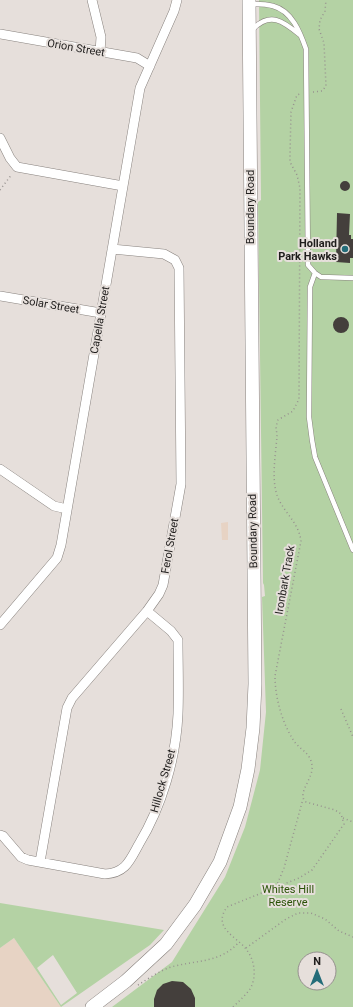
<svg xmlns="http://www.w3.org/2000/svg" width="353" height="1007" font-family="Roboto,sans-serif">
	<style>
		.industrial { fill: #e7d3c4 }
		.green { fill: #b4d2a4; fill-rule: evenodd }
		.building { fill: #443f3c }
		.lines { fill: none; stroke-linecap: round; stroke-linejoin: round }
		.service-casing { stroke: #88827e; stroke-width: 5.5 }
		.minor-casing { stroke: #88827e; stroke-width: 10 }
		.secondary-casing { stroke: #88827e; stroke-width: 14 }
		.path { stroke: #97928f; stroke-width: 1.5; stroke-dasharray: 1 3; stroke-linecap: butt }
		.service { stroke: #fff; stroke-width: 4.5 }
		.minor { stroke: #fff; stroke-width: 9 }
		.secondary { stroke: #fff; stroke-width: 13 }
		.poi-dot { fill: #246c79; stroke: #e6dfdb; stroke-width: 1.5 }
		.labels { text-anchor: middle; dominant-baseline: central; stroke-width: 4; stroke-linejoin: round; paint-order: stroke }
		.street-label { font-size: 11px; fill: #1f1d1c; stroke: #e6dfdb }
		.poi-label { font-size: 11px; font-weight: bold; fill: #1f1d1c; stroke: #e6dfdb; text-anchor: end }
		.park-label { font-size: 11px; fill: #2b5308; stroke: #e6dfdb }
	</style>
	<rect width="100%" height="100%" fill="#e6dfdb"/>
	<!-- industrial -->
	<path class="industrial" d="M228,522V540H222L221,523Z
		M14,938L61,1007H0V948Z"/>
	<!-- green -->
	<path class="green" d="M259,0H353V1007H112L172,962L225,877L245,827L260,770L266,712L262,597L265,596L264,585L263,583L258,202L261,200ZM305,959H329V983H305Z
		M0,903L146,927L164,930L150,945L61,1007L14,938L0,948ZM53,955L77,993L61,1005L37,968Z"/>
	<!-- building -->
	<path class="building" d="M340 186a5 5 0 1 1 10 0a5 5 0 1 1-10 0Z
		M337,213L350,214L349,235H351V239H353V258H350V263L336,262Z
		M333 325a8 8 0 1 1 16 0a8 8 0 1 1-16 0Z
		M172,981L183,982L191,989L195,998V1007H154V999L157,990L163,984Z"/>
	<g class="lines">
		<defs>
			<path id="service" d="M251,4C258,4 266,4 273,6C292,11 300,32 306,49L308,265L315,273L321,277L353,278
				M252,30C270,11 283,21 300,35
				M315,273L310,287L309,417L312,440L315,457L353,550"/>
			<path id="minor" d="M92,0L101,37L100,52
				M0,34L137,58L150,66
				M0,138L10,158L17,167L123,186
				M0,296L101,313
				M0,469L54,506L67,509
				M0,625L57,558L61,545L140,88L174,11L177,0
				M0,835L3,836L21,857L28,860L105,874C126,873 130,860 139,844C162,806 176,758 178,714C179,689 178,665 178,640L171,631L147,611
				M40,862L67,708L72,698L147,611L159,594L163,585L181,484L179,268L175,260L164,254L112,249"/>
			<path id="secondary" d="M92,1007L126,981L166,944L195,905L220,862L240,807L248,769L253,728L255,684L249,0"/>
		</defs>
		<!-- service casing -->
		<use href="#service" class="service-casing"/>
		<!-- minor casing -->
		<use href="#minor" class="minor-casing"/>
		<!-- secondary casing -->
		<use href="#secondary" class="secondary-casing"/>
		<!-- path -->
		<path class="path" d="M313,92L322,91L326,86L324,43L319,29L320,20L325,11L326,0
			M0,190L12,174
			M341,709L353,737
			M343,818L353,822
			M276,887L284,868L303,799
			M246,948L286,919L298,913H311L325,919L339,931L353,937
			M138,985C148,979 159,971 171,967C196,960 221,963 239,942
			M233,1007C239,1001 245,996 250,989C257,977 255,960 246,949C236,936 212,928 227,907L299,878L312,870L344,824L341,814L335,810L306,802C296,793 314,779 312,765C310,752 300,750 294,741C282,723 275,697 275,676L301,541C299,524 286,514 279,500C270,482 276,454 277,435L276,427L278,420L293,411L299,399L300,188L297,175L290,162V155L291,112L297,95L300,94"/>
		<!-- service -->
		<use href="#service" class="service"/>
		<!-- minor -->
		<use href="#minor" class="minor"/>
		<!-- secondary -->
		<use href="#secondary" class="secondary"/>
	</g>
	<!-- markers -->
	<circle class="poi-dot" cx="345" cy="249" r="4"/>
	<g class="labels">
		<!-- street labels -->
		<g class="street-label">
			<text transform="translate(76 48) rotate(10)">Orion Street</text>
			<text transform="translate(250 207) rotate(-90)">Boundary Road</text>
			<text transform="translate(51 305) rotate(10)">Solar Street</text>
			<text transform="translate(100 320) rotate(-80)">Capella Street</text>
			<text transform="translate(253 531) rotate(-91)">Boundary Road</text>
			<text transform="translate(170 546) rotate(-80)">Ferol Street</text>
			<text transform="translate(285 580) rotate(-80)">Ironbark Track</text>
			<text transform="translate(163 781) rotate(-74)">Hillock Street</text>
		</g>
		<!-- poi labels -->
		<g class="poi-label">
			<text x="337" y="243">Holland<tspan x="337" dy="13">Park Hawks</tspan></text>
		</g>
		<!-- park labels -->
		<g class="park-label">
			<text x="288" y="889">Whites Hill<tspan x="288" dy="13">Reserve</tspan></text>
		</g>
	</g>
	<!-- north arrow -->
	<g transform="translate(317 971)"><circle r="19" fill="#e6dfdb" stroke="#96918f"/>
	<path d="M0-3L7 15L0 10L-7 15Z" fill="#246c79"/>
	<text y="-6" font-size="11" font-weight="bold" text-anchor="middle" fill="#1f1d1c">N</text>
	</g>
</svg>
